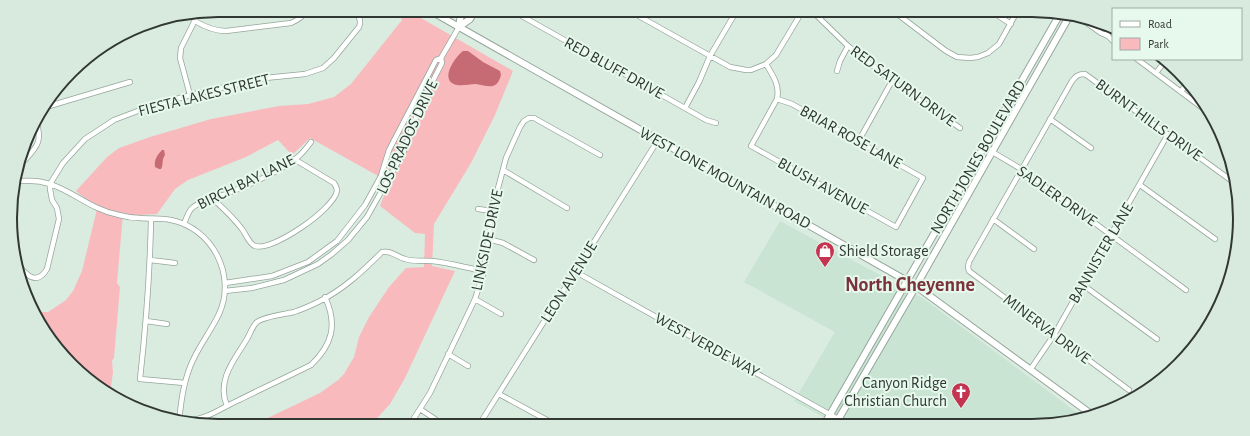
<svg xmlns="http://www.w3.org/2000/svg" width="1250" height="436" font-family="'Alegreya Sans',sans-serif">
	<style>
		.built { fill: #cae4d3 }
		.green { fill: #f9babe }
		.water { fill: #c66b74 }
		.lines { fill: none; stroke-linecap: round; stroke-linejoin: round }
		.street-casing { stroke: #95a69b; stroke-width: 6 }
		.secondary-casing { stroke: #95a69b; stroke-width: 8 }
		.street { stroke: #fff; stroke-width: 4.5 }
		.secondary { stroke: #fff; stroke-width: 6 }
		.labels { text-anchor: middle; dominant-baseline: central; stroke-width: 4; stroke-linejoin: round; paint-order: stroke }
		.street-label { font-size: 16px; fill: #313834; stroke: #e7f9ed }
		.poi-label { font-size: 16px; fill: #313834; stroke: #e7f9ed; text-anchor: start }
		.district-label { font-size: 20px; font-weight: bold; fill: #7a323b; stroke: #e7f9ed }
		.rim { fill: none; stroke: #313834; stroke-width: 2 }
	</style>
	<rect width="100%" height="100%" fill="#daece0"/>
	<!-- built -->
	<path class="built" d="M780,221L924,299L1083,417L1059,424L818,425L823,417L794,401L835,332L744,282Z"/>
	<!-- green -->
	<path class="green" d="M398,10H407L513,71L495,115L471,163L434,224L432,266L455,271L405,378L390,404L370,426H251L320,393L338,380L344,374L354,357L359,337L369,317L389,287L406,268L424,267L425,234L415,233L380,206L389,182L310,138L292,155L278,140L246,157L188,180L175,189L157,214L139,215L123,214L117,283L120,287L114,358L112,361L113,372L110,394L102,391L45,334L36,312H48L66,300L73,291L82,271L98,205L86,199L76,191L107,157L119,148L150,137L211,119L279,106L308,104L334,97L351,84L402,20Z
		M143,409L174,413V420L164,419Z"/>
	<!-- water -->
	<path class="water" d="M463,51H468L483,62L500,71L501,75C497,91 488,86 476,84C470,84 463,86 457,85C438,81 455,57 463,51Z
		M162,150H164L165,155C161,161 164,164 161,169H159L155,167C154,160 157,155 162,150Z"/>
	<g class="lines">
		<defs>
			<path id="street" d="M514,10L513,11L706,120L716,123
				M628,10L730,67L746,70H751L766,64L776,55L803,10
				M811,10L848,46L892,81L960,128
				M892,10L946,51L957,57L970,58L978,57L988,53L999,44L1018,10
				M989,10L1011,24
				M1081,19L1101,33L1108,36L1113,41
				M195,21C205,27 214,31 226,31L291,23C298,20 303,17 307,10
				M1108,36L1107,33L1109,28
				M1137,59L1212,115
				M766,64C773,76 780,85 777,99L751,146L896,227L923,178L792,104L777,99
				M837,71L840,61L848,46
				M1156,73L1165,61
				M1181,92L1186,84
				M190,95L180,58L181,48L198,14
				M46,107L130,82
				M685,108L699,82L710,56L737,10
				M1050,119L1091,148
				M858,142L892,81
				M984,147L1021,169L1186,290
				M25,160C39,145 42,140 36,120
				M503,170L567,208
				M14,182C62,174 78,207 119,215C126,217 133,218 140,218C150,219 161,218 171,220C212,228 237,275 219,314C210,333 197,348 190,367C183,385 181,403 179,421
				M1140,185L1215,239
				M212,198C223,208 233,217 242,229C246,234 249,244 255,246C272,252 334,209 337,191C337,188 336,186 334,183L294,159
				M478,209L492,211
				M151,219C150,272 146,325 140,379L185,383
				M993,219L1034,249
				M184,224C186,219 188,212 192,208C201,200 215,198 226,194C246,186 287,169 301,154C305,150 308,146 311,142
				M488,239L503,243L534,260
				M150,260L175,263
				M16,263C26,274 36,287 47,269L59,219L57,208L52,200L50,189V184L63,163L85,139L114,120L143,109L190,95L265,78L305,74L323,68L334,58L359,27C362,20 358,13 352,10
				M576,272L838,419
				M225,283L272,276L308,262L337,241L365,205L381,176L389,150L436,60L441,58L459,27
				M1083,285L1157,339
				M225,291L252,288L284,280L318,264L332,254L348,240L367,217L403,153L421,104L442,63L441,58
				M475,299L501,314
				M146,321L167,324
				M448,354L468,366
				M1030,370L1054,335L1168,134
				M1129,390L969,271L968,267L969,262L1072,81C1076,76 1078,74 1085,74L1236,184
				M499,394L556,425
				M227,406C216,380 235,359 247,339C250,334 252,327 256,323C261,317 286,314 294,312C303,309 312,305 320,301C344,289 363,271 382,252C392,250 396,257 405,259C414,262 423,260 432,261C450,263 467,268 484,271
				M420,409L435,419
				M182,421C205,421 219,409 239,400C263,388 287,377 311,365C332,345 338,325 325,297
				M479,425L658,140
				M409,426L430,393L475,299L484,271L492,211L506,158L520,127L524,121L529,118H534L600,155"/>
			<path id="secondary" d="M429,10L916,286L1091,414
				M459,27L470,19L475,10
				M459,27L461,14L463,10
				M824,425L907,281L1060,14
				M835,425L916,286L1070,15"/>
		</defs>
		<!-- street casing -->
		<use href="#street" class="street-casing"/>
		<!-- secondary casing -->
		<use href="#secondary" class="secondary-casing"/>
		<!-- street -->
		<use href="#street" class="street"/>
		<!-- secondary -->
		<use href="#secondary" class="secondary"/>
	</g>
	<!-- icons -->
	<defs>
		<symbol id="shop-pin" viewBox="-11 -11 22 30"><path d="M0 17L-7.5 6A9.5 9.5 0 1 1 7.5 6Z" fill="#c4334f" stroke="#e7f9ed"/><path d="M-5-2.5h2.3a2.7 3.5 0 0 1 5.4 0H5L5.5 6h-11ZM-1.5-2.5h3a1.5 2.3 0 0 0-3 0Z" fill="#fff"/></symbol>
		<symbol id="church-pin" viewBox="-11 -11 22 30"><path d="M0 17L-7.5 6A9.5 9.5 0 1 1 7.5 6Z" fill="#c4334f" stroke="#e7f9ed"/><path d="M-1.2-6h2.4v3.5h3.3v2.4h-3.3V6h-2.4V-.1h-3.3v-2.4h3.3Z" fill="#fff"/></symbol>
	</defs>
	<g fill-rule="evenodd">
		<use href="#shop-pin" x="814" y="240" width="22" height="30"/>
		<use href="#church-pin" x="950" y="381" width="22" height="30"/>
	</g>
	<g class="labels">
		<!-- street labels -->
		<g class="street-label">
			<text transform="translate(614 68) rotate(29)">RED BLUFF DRIVE</text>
			<text transform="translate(903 86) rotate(36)">RED SATURN DRIVE</text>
			<text transform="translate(204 95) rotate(-14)">FIESTA LAKES STREET</text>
			<text transform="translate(1149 120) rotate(36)">BURNT HILLS DRIVE</text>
			<text transform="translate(407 137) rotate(-65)">LOS PRADOS DRIVE</text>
			<text transform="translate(851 137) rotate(29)">BRIAR ROSE LANE</text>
			<text transform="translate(978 157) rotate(-60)">NORTH JONES BOULEVARD</text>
			<text transform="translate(725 178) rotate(29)">WEST LONE MOUNTAIN ROAD</text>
			<text transform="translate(246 182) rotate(-26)">BIRCH BAY LANE</text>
			<text transform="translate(823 186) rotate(29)">BLUSH AVENUE</text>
			<text transform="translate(1057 196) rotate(35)">SADLER DRIVE</text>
			<text transform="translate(487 240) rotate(-78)">LINKSIDE DRIVE</text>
			<text transform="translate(1101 253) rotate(-60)">BANNISTER LANE</text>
			<text transform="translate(569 282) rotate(-58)">LEON AVENUE</text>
			<text transform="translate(1047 329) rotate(37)">MINERVA DRIVE</text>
			<text transform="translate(707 345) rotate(29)">WEST VERDE WAY</text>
		</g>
		<!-- poi labels -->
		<g class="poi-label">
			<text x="839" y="251">Shield Storage</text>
			<text x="947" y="383" text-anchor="end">Canyon Ridge<tspan x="947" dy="18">Christian Church</tspan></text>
		</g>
		<!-- district labels -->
		<g class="district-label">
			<text x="910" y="285">North Cheyenne</text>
		</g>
	</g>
	<!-- crop -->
	<path d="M0 0H1250V436H0ZM218 17H1032A201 201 0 0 1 1233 218V218A201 201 0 0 1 1032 419H218A201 201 0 0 1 17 218V218A201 201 0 0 1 218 17Z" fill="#d8eade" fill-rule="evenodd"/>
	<path class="rim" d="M218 17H1032A201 201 0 0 1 1233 218V218A201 201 0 0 1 1032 419H218A201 201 0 0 1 17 218V218A201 201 0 0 1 218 17Z"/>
	<!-- legend -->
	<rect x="1112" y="8" width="130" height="52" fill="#e7f9ed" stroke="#9eaca3"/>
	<rect x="1120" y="21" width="20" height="6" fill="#ffffff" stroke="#9eaca3"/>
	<text x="1148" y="28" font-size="12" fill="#313834">Road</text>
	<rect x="1120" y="38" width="20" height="12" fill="#f9babe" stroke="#9eaca3"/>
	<text x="1148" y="48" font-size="12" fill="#313834">Park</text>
</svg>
